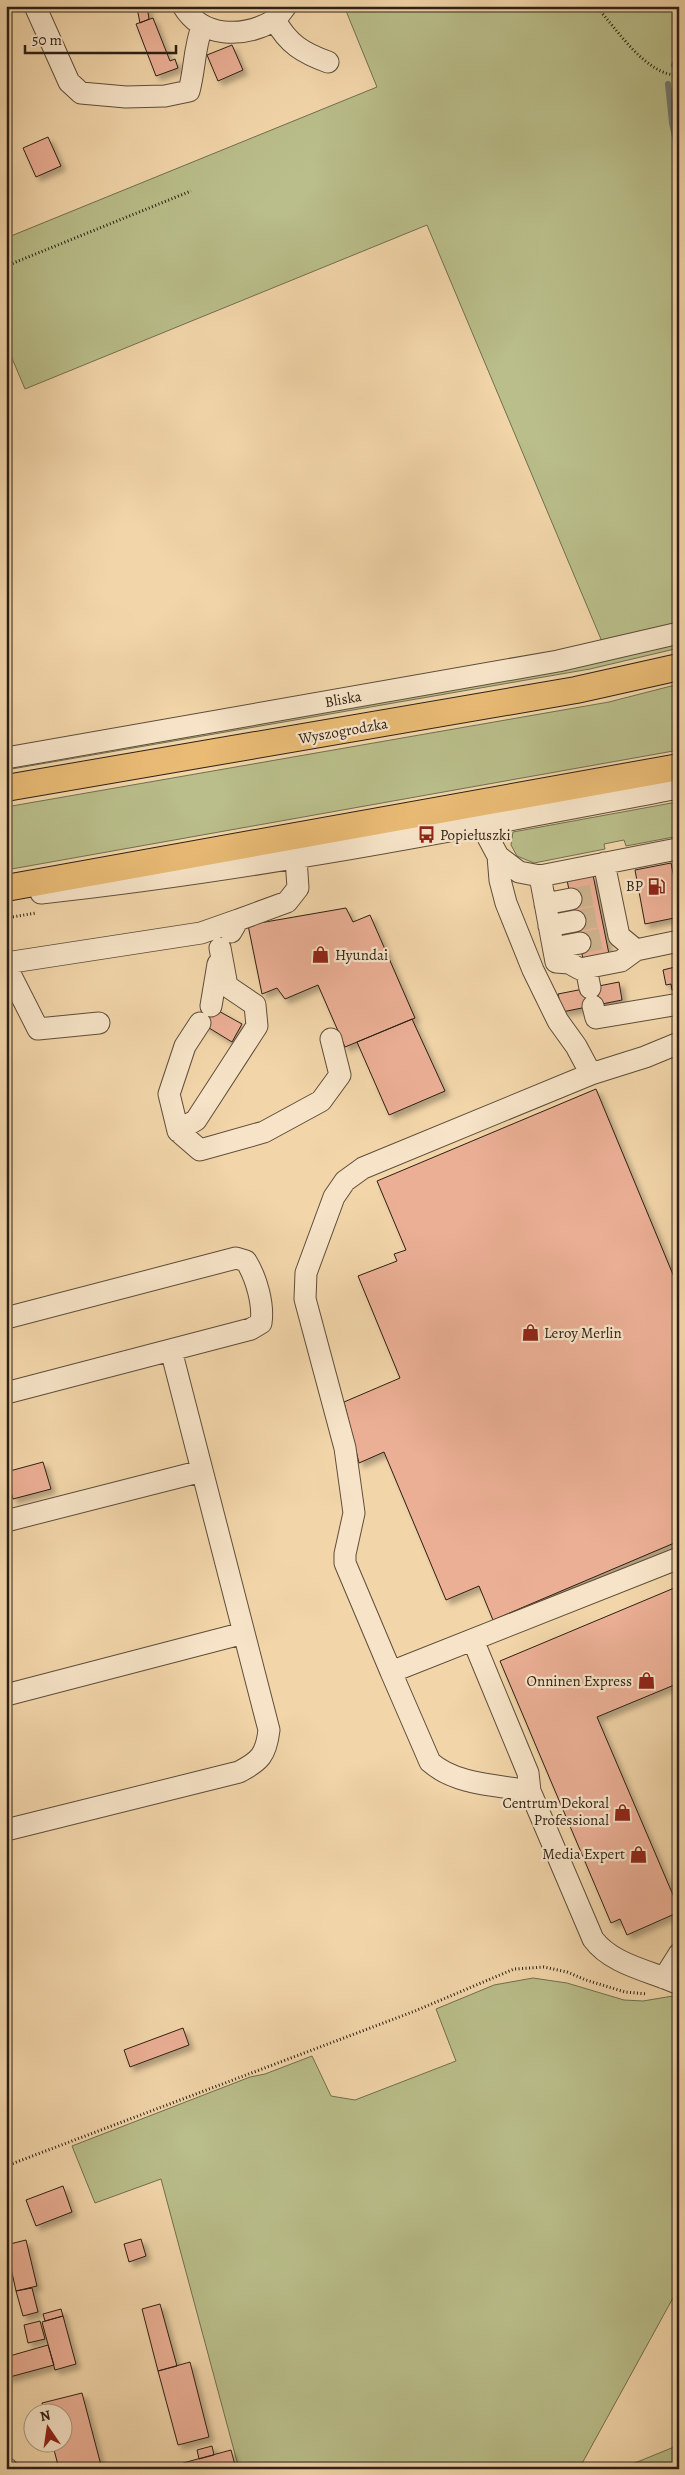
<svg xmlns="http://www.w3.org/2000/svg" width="685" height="2475" font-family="Alegreya,serif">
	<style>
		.green { fill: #b9be8a; stroke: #736e4f }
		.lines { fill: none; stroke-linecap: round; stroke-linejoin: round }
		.stream { stroke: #717a73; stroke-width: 6 }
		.building { fill: #ebaf95; stroke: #2d1f14; filter: url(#shadow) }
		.minor-tunnel { stroke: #cbb18c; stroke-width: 21; stroke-dasharray: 21 11; stroke-linecap: butt }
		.minor-casing { stroke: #5e4d3a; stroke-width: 23 }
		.major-casing { stroke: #2d1f14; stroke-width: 28 }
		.path { stroke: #2d1f14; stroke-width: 3; stroke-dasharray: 1 2.5; stroke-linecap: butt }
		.minor { stroke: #f7e4c8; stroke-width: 21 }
		.major { stroke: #e9bb75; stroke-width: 26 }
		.labels { text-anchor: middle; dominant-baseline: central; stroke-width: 4.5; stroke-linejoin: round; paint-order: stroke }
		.street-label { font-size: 15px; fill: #2d1f14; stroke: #f7e4c8 }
		.poi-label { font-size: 15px; fill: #2d1f14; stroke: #f7e4c8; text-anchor: end }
	</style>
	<defs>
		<filter id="shadow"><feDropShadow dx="4.5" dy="4.5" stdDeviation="2.5" flood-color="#0004"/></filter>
	</defs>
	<rect width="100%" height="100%" fill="#f2d6aa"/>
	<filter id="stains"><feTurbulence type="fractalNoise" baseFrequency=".004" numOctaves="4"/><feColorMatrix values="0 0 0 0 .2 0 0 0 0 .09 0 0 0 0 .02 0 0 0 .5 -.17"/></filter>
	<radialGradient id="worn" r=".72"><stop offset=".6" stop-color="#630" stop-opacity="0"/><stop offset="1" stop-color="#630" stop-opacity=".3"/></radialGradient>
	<!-- green -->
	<path class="green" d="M344,6H679V624L603,644L427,225L25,389L6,344V238L377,87Z
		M679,642V648L590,669L6,770V766Z
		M679,684V750L6,870V807L609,702Z
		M677,802L679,836L626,846L624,840L604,844L605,849L534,863L517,856L511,845L513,832Z
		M533,1978L567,1983L624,2000L643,2001L679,1995V2287L579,2469H239L161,2179L95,2203L72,2146L250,2077L265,2074L312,2056L331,2096L355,2100L456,2061L436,2009L494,1985Z
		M679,2445V2469H620Z"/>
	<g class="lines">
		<!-- stream -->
		<path class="stream" d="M674,65L679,55
			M668,84L672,123L679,156"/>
	</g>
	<!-- building -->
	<path class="building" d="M147,6L149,19L140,23L137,8Z
		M153,18L170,61L175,59L178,68L156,76L136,24Z
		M232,45L243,70L218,81L207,55Z
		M48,137L61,166L36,177L23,148Z
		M671,863L679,902V917L645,924L635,870Z
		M593,875L609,954L583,959L567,880Z
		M346,908L353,922L370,915L415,1018L345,1047L318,985L285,999L277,988L262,994L248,925Z
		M679,966V989L672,990L671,984L666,985L663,970Z
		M619,982L622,1000L562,1012L558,994Z
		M206,1004L242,1024L232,1042L196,1020Z
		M412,1019L445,1091L389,1115L357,1042Z
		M596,1089L679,1289V1541L493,1620L479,1586L446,1600L384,1452L359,1463L344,1402L400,1378L358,1276L397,1261L394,1254L406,1250L377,1181Z
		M43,1462L51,1489L13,1499L6,1472Z
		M679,1586V1683L597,1717L679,1909V1912L627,1935L620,1919L611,1923L500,1661Z
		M183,2028L189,2045L130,2067L124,2050Z
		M63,2186L72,2212L36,2226L26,2200Z
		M141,2239L146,2256L129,2262L124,2244Z
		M26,2240L37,2286L16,2291L6,2245Z
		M32,2288L38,2312L23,2316L16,2291Z
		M160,2304L177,2366L158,2371L142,2309Z
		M61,2309L63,2316L45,2321L43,2314Z
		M63,2316L76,2364L55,2370L42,2322Z
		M40,2321L45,2339L28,2343L24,2325Z
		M48,2345L54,2365L6,2378V2357Z
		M190,2362L209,2437L178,2445L158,2371Z
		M82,2393L102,2469H59L52,2442H62V2412H44L42,2403Z
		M212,2446L214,2455L199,2459L197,2450Z
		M231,2450L236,2469H185L183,2463Z"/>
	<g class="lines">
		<!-- minor-tunnel -->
		<path class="minor-tunnel" d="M571,899L597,894
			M575,921L601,916
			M580,943L606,938"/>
		<defs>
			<path id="minor" d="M35,6L69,82L81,93L126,97L165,96L189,91C195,69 194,48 202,27
				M183,6C202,38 243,38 273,21C278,18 282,11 286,6
				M275,20C288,44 303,53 328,62
				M6,758L558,661L679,633
				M482,826L498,856L500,880L506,903L533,970L558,1021L576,1046L591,1074
				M498,856L519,872L540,876L556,962L569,963L580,969L621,961L636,950L679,941
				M604,863L619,936L636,950
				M540,876L677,849L679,852
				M41,893C255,870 467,828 679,788
				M545,904L571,899
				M549,926L575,921
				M231,932L238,920L287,902L298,888L296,858
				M554,948L580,943
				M6,963L201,933L238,920
				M6,966L38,1029L99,1023
				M586,968L590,988
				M211,1006L218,964
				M593,1006L596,1018L679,1004
				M200,1023L185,1046L169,1094L178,1131L200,1150L264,1132L321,1101L340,1075L331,1039
				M178,1131L196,1120L257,1026L255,1005L227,986L220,948
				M6,1318L236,1258L246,1261C256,1277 264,1304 261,1323L251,1329L6,1393
				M6,1521L202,1471
				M473,1640L528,1773L530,1791L593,1939C612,1965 651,1971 679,1984
				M391,1672L345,1563V1554L354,1513L345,1448L305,1299L306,1273L334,1197L345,1181L363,1168L591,1074L645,1057L679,1043
				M6,1695L244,1633
				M530,1791C497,1785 456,1785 430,1762L391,1672L679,1558
				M6,1830L239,1772C260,1761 266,1755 269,1730L171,1350
				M664,1978L679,1954
				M6,2468L7,2469"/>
			<path id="major" d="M6,788L576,690L679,667
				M6,888L679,767"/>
		</defs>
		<!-- minor casing -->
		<use href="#minor" class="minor-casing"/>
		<!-- major casing -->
		<use href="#major" class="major-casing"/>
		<!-- path -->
		<path class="path" d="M596,6C616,28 647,77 679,75
			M6,266L191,191
			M6,918L36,913
			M6,2166L415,2011L514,1969L544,1967L567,1972L586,1980L625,1992L647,1994"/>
		<!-- minor -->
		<use href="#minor" class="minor"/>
		<!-- major -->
		<use href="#major" class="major"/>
	</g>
	<!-- icons -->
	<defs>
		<symbol id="bus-bare" viewBox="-9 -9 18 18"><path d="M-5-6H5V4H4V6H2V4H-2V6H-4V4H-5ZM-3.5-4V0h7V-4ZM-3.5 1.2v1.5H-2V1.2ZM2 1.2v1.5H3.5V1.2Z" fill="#8f2418" stroke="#f7e4c8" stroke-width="2.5" paint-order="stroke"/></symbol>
		<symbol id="fuel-bare" viewBox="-9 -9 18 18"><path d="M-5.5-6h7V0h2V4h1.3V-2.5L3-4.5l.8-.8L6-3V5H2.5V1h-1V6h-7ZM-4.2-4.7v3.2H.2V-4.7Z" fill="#8f2418" stroke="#f7e4c8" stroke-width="2.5" paint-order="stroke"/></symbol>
		<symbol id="shop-bare" viewBox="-9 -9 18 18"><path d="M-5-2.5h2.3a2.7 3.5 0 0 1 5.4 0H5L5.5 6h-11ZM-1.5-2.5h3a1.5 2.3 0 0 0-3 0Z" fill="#8f2418" stroke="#f7e4c8" stroke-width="2.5" paint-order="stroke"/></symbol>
	</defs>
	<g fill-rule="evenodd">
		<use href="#bus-bare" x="414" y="822" width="25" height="25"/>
		<use href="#fuel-bare" x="644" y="874" width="25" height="25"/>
		<use href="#shop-bare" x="308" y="942" width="25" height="25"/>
		<use href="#shop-bare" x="518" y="1320" width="25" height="25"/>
		<use href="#shop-bare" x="634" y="1668" width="25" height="25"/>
		<use href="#shop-bare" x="610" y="1800" width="25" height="25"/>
		<use href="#shop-bare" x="626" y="1842" width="25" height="25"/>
	</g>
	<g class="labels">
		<!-- street labels -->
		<g class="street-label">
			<text transform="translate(343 699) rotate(-10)">Bliska</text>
			<text transform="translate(343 731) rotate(-10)">Wyszogrodzka</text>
		</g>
		<!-- poi labels -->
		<g class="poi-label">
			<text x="440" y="835" text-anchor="start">Popiełuszki</text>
			<text x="643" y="886">BP</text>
			<text x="335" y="955" text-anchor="start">Hyundai</text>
			<text x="544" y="1333" text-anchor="start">Leroy Merlin</text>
			<text x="632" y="1681">Onninen Express</text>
			<text x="609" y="1803">Centrum Dekoral<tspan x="609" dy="17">Professional</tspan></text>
			<text x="625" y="1854">Media Expert</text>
		</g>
	</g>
	<!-- margin -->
	<rect width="685" height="2475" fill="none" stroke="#f2d6aa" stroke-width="25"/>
	<rect x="8" y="8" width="670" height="2460" fill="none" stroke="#2d1f14" stroke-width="2.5"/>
	<rect x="12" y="12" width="660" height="2450" fill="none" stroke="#2d1f14"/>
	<!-- north arrow -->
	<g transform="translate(48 2428) rotate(347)"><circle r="24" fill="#f7e4c8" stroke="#a69580"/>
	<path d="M0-4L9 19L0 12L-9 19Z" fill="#8f2418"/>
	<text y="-8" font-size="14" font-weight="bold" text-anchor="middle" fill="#2d1f14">N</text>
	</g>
	<!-- scale -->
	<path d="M25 45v8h151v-8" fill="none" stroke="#2d1f14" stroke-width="2.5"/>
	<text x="32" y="45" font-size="15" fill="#2d1f14" stroke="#f7e4c8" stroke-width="4" paint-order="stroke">50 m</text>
	<rect width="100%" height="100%" filter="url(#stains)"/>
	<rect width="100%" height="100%" fill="url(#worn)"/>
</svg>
